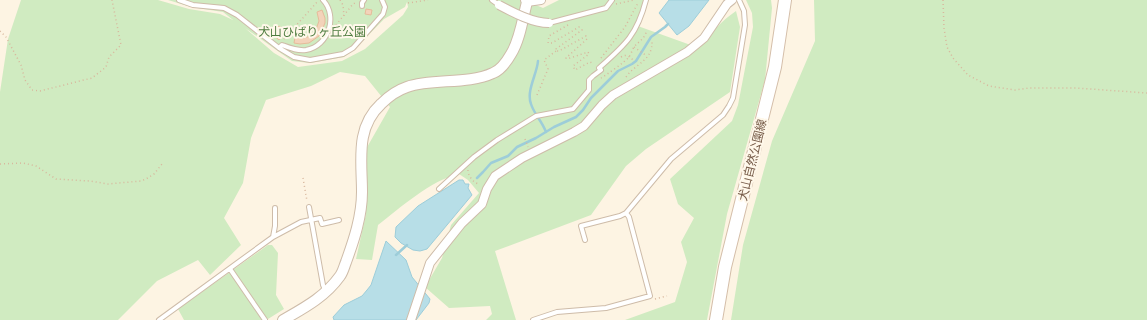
<svg xmlns="http://www.w3.org/2000/svg" width="1147" height="320" font-family="Manrope,'Noto Sans JP',sans-serif">
	<style>
		.green { fill: #d0ebc1; fill-rule: evenodd }
		.water { fill: #b7dee7; stroke: #9dcdd9 }
		.lines { fill: none; stroke-linecap: round; stroke-linejoin: round }
		.stream { stroke: #9dcdd9; stroke-width: 2.5 }
		.building { fill: #f3d3ba; stroke: #e6bb9a }
		.service-casing { stroke: #cebca9; stroke-width: 6 }
		.minor-casing { stroke: #cebca9; stroke-width: 10 }
		.tertiary-casing { stroke: #cebca9; stroke-width: 12 }
		.secondary-casing { stroke: #d4bea9; stroke-width: 14 }
		.path { stroke: #d8b79d; stroke-width: 1.5; stroke-dasharray: 1 3; stroke-linecap: butt }
		.service { stroke: #fff; stroke-width: 4 }
		.minor { stroke: #fff; stroke-width: 8 }
		.tertiary { stroke: #fff; stroke-width: 10 }
		.secondary { stroke: #fff; stroke-width: 12 }
		.minor-bridge-casing { stroke: #cebca9; stroke-width: 10; stroke-linecap: butt }
		.minor-bridge { stroke: #fff; stroke-width: 8 }
		.labels { text-anchor: middle; dominant-baseline: central; stroke-width: 4; stroke-linejoin: round; paint-order: stroke }
		.park-label { font-size: 12px; fill: #4f7c40; stroke: #fff8ea }
		.street-label { font-size: 12px; fill: #765b48; stroke: #fff8ea }
	</style>
	<rect width="100%" height="100%" fill="#fdf4e3"/>
	<!-- green -->
	<path class="green" d="M21,0H158L189,9L220,14L233,20L223,12L191,7L168,0H524L543,8L559,0H647L635,25L699,48C710,34 721,21 736,11L740,27L730,92L646,149L626,166L591,215L495,251L516,320H486L492,314L490,306L449,308L425,287L442,258L451,225L479,193L468,180L459,174C431,180 400,208 378,225L372,260L356,259L366,214V149L390,107L365,76L340,72L311,86L266,100L251,138L243,183L224,218L241,245L210,275L198,260L157,281L118,320H0V92L8,39ZM407,2L408,7L403,15L365,49L342,61L298,67L274,53L245,28L292,61L310,63L344,57L354,50L384,19L405,7Z
		M746,0H771L772,8L765,80L727,214L707,320H625L675,302L687,262L681,242L694,218L678,204L670,179L732,121L738,105L753,27L752,13Z
		M814,0H1147V320H731L743,245L772,141L815,41Z
		M268,245H272L278,253L276,295L284,309L268,319L266,317L262,320H184L178,309Z"/>
	<!-- water -->
	<path class="water" d="M669,0H709L689,26L677,35L659,13Z
		M459,180H463L465,184H469L468,188L472,195L427,249L420,251L413,250L401,243L395,237L396,227L418,206Z
		M386,241L406,260L412,277L430,299L429,303L416,320H334L333,317L344,305L362,296L367,290L371,285Z"/>
	<g class="lines">
		<!-- stream -->
		<path class="stream" d="M538,61C537,74 526,91 531,104C534,114 542,121 546,132
			M477,178L483,172L491,163L508,156L517,147L536,138L554,127L576,117L583,110L591,98L618,71L632,64L636,61L651,37L665,27L668,24
			M396,255L407,245"/>
	</g>
	<!-- building -->
	<path class="building" d="M366,9L372,10L371,15L365,14Z
		M322,10L325,18V23L319,36L309,43L300,44L294,43L295,37H308L315,32L319,21L317,12Z
		M279,26L285,31L279,40L272,34L275,31L277,32L278,30L276,29Z"/>
	<g class="lines">
		<defs>
			<path id="service" d="M179,0L193,5L224,8L237,15L279,48L294,57L310,60L343,54L353,48L383,14L385,7L382,0
				M492,0L499,5
				M362,6V3L364,0
				M549,23L606,8L612,0
				M279,48L282,45C290,48 297,51 306,50C329,46 338,16 323,0
				M439,189L474,157L497,140L536,116L573,109L589,90V80L593,76L601,70L599,68C625,45 637,35 646,0
				M309,207L323,285L326,292
				M273,237L301,222L320,218L322,224L339,220
				M585,240L581,226L620,216L626,213L671,159L723,115L729,106L733,98L745,25L744,11L739,0
				M230,269L265,320
				M159,320L273,237L275,226V208
				M533,320L557,312L606,308L650,296L629,217L626,213"/>
			<path id="minor" d="M527,2L541,0
				M411,320L430,263L462,223L482,204L487,189L495,176L522,158L574,132L584,126L602,105L613,95L687,52L704,38L727,4L732,0"/>
			<path id="tertiary" d="M283,320C304,308 325,297 340,276C343,272 344,267 346,262C354,240 362,216 362,192C362,161 355,128 381,104C388,97 398,90 407,87C433,78 467,85 493,73C501,70 507,61 511,54C520,40 523,17 527,2L526,0"/>
			<path id="secondary" d="M716,320L725,267L775,67L785,0"/>
		</defs>
		<!-- service casing -->
		<use href="#service" class="service-casing"/>
		<!-- minor casing -->
		<use href="#minor" class="minor-casing"/>
		<!-- tertiary casing -->
		<use href="#tertiary" class="tertiary-casing"/>
		<!-- secondary casing -->
		<use href="#secondary" class="secondary-casing"/>
		<!-- path -->
		<path class="path" d="M340,0L343,5L344,16
			M943,0L944,28L947,47L953,58L968,75L989,86L1015,90L1029,88H1076L1147,93
			M408,3L428,0
			M616,4L634,0
			M336,25L353,4L357,2
			M568,25L549,36L548,43H552L579,27L582,30L556,49V51H559L586,36L587,39L566,58L567,59L588,52L589,54L573,66L575,70L590,62L594,64
			M0,31L6,37L21,65L25,80L32,90L40,91L92,78L106,67L109,57L121,45L112,0
			M284,39L318,1
			M634,47L647,56
			M621,57C626,54 629,56 633,60
			M601,58L625,27L638,3
			M626,77C637,62 653,61 652,40
			M601,78C605,76 626,61 628,58C631,55 632,50 634,47C640,40 644,40 647,30
			M537,95L548,69L544,60L556,51
			M525,139L528,147
			M0,164L23,163L36,166L56,179L90,181L108,184L141,181L146,179L154,174L162,164
			M468,170C468,176 474,184 480,184
			M303,178L307,201
			M655,299L667,296"/>
		<!-- service -->
		<use href="#service" class="service"/>
		<!-- minor -->
		<use href="#minor" class="minor"/>
		<!-- tertiary -->
		<use href="#tertiary" class="tertiary"/>
		<!-- secondary -->
		<use href="#secondary" class="secondary"/>
		<defs>
			<path id="minor-bridge" d="M499,5C514,13 533,23 549,23"/>
		</defs>
		<!-- minor-bridge casing -->
		<use href="#minor-bridge" class="minor-bridge-casing"/>
		<!-- minor-bridge -->
		<use href="#minor-bridge" class="minor-bridge"/>
	</g>
	<g class="labels">
		<!-- park labels -->
		<g class="park-label">
			<text x="312" y="31">犬山ひばりヶ丘公園</text>
		</g>
		<!-- street labels -->
		<g class="street-label">
			<text transform="translate(752 160) rotate(-76)">犬山自然公園線</text>
		</g>
	</g>
</svg>
